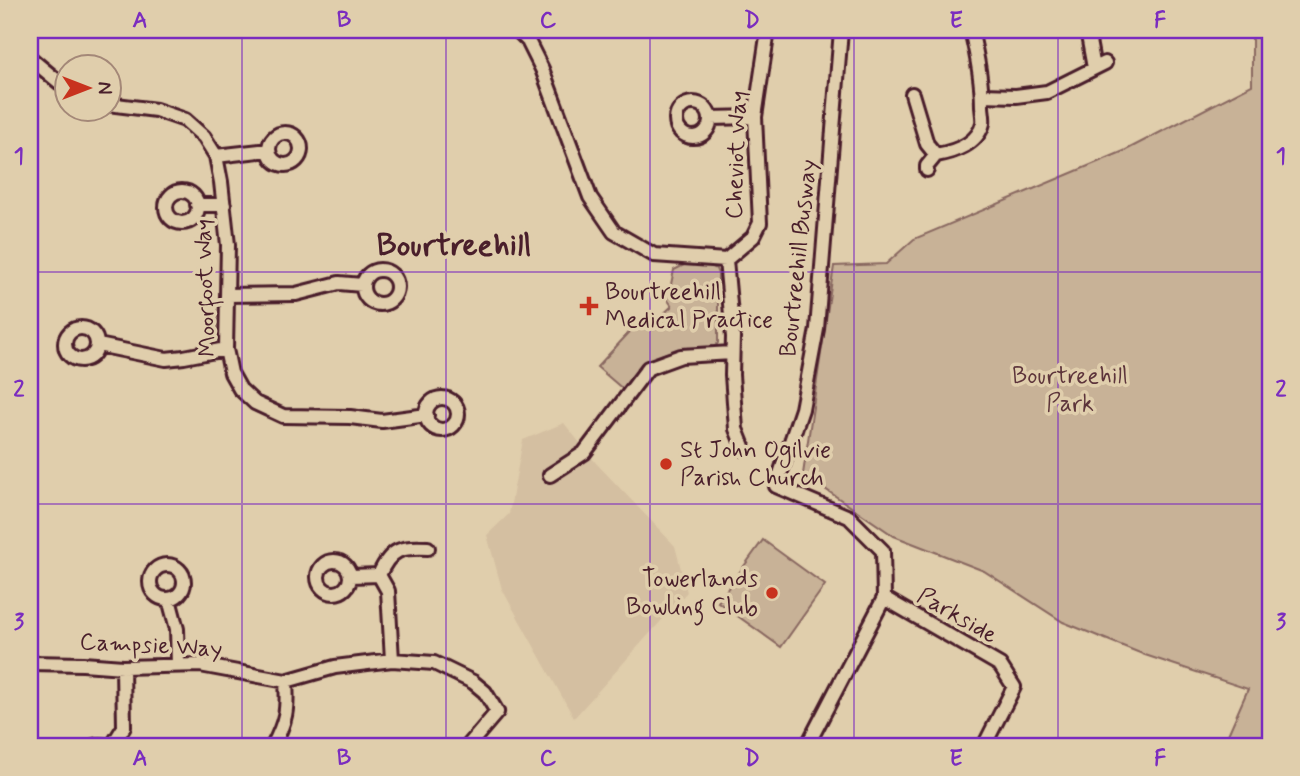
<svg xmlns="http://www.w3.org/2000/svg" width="1300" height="776" font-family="Mynerve,sans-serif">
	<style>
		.built { fill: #d4bfa1 }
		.green { fill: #c8b297; stroke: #896861; stroke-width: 2 }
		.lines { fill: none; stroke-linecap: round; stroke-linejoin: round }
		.minor-casing { stroke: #4a1f2b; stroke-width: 18 }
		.minor { stroke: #e0ceac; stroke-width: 12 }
		.grid { fill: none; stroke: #7b2cbf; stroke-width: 2; stroke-opacity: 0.55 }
		.poi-dot { fill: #c8321e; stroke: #e0ceac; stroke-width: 2.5 }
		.labels { text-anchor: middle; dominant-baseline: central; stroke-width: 7; stroke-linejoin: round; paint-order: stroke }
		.street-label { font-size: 24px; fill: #4a1f2b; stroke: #e0ceac }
		.poi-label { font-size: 24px; fill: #4a1f2b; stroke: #e0ceac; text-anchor: start }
		.park-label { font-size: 24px; fill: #5d353b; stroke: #e0ceac }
		.district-label { font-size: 32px; font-weight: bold; fill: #4a1f2b; stroke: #e0ceac }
		.neatline { fill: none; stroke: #7b2cbf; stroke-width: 2.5 }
		.grid-label { font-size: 23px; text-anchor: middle; font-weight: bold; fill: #7b2cbf }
	</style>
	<rect width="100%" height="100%" fill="#e0ceac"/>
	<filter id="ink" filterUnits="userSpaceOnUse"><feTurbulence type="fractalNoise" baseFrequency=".0143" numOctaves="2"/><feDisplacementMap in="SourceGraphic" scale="14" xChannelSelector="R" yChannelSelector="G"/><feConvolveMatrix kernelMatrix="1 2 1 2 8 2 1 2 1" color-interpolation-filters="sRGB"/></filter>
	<g filter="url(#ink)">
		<!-- built -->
		<path class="built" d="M564,423L596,463L675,546L687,592L574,718L502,589L487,535L509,514L523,440Z"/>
		<!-- green -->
		<path class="green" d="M1252,30H1270V746H1223L1248,689L1145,655L1063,622L984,571L894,536L803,474L834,266L886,264L914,239L1124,151L1252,85Z
			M684,265H709L716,269L718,274V343L713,349C661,349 658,351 624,390L597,367L639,322L647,329L672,306L665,296L670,289L674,270Z
			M763,540L825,585L781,647L718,602Z"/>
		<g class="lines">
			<defs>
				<path id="minor" d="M517,30L528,41L542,69L590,197L614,232L654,255L726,260L753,237L760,223L755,117L768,30
					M1087,30L1094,68
					M30,58L66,88
					M912,94L927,144L936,155
					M982,95L1016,96L1047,92L1105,63
					M676 120a17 17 0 1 1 34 0a17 17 0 1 1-34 0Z
					M108,104L156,110L185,120L204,137L216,156L221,182L228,245L226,349L231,373L240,389L255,403L283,416L350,417L382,421L427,415
					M710,118L755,117
					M269 149a16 16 0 1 1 32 0a16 16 0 1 1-32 0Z
					M216,156L269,150
					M927,170V166L936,155C954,152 978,144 983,123C984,118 982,111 982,106C982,81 977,55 971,30
					M166 207a16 16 0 1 1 32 0a16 16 0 1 1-32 0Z
					M197,205H224
					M726,260L733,337L732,375L736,429L744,449
					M363 287a17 17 0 1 1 34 0a17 17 0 1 1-34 0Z
					M227,295L296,294L339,283L362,285
					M65 344a16 16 0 1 1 32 0a16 16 0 1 1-32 0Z
					M98,345L166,359L184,357L226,349
					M426 414a16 16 0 1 1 32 0a16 16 0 1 1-32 0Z
					M550,475L584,453L648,368L681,356L732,353
					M318 577a16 16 0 1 1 32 0a16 16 0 1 1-32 0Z
					M150 582a17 17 0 1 1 34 0a17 17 0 1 1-34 0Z
					M379,575C391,548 401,547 428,548
					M351,576L379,575L388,591L392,660
					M884,598L1000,665L1014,687L984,746
					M169,599L177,629L178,665
					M30,663L83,664L123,667L200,665L286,681L335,667L392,660L434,663L473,682L485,692L497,712L468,746
					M94,746L100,745L107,746
					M112,746L124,727L123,667
					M273,746C286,721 288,710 286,681
					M807,746L884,598L883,551L849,517L776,486L802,409L817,329L841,30"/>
			</defs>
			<!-- minor casing -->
			<use href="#minor" class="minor-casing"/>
			<!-- minor -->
			<use href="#minor" class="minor"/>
		</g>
	</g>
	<!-- grid -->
	<path class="grid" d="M242,30V746M446,30V746M650,30V746M854,30V746M1058,30V746M30,272H1270M30,504H1270"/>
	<!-- markers -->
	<g class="poi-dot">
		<path d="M585.5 295.5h7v7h7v7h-7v7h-7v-7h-7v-7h7z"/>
		<circle cx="666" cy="464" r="7"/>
		<circle cx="772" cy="593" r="7"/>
	</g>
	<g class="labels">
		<!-- street labels -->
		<g class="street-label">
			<text transform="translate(737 155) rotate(-88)">Cheviot Way</text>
			<text transform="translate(799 258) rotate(-84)">Bourtreehill Busway</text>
			<text transform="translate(206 288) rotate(-92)">Moorfoot Way</text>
			<text transform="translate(957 616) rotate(30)">Parkside</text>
			<text transform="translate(151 646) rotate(3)">Campsie Way</text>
		</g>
		<!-- poi labels -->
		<g class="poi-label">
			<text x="605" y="292">Bourtreehill<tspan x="605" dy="28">Medical Practice</tspan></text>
			<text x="680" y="450">St John Ogilvie<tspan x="680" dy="28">Parish Church</tspan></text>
			<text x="758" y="579" text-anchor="end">Towerlands<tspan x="758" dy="28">Bowling Club</tspan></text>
		</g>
		<!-- park labels -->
		<g class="park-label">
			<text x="1070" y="376">Bourtreehill<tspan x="1070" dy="28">Park</tspan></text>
		</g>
		<!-- district labels -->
		<g class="district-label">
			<text x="454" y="246">Bourtreehill</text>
		</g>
	</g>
	<!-- margin -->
	<rect width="1300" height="776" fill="none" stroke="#e0ceac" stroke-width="77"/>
	<!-- north arrow -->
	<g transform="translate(88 88) rotate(90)"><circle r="33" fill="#e0ceac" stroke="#a48878" stroke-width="2"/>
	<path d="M0-5L12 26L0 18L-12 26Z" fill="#c8321e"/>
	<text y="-10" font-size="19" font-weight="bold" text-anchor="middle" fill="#4a1f2b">N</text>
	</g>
	<rect x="38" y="38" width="1224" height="700" class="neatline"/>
	<g class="grid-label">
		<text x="140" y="27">A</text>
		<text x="344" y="27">B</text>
		<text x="548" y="27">C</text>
		<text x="752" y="27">D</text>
		<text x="956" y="27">E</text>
		<text x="1160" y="27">F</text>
		<text x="19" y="163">1</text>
		<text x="1281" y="163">1</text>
		<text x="19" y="396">2</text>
		<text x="1281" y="396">2</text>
		<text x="19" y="629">3</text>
		<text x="1281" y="629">3</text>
		<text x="140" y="765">A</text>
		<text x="344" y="765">B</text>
		<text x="548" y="765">C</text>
		<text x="752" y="765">D</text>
		<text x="956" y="765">E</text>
		<text x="1160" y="765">F</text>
	</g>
</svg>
